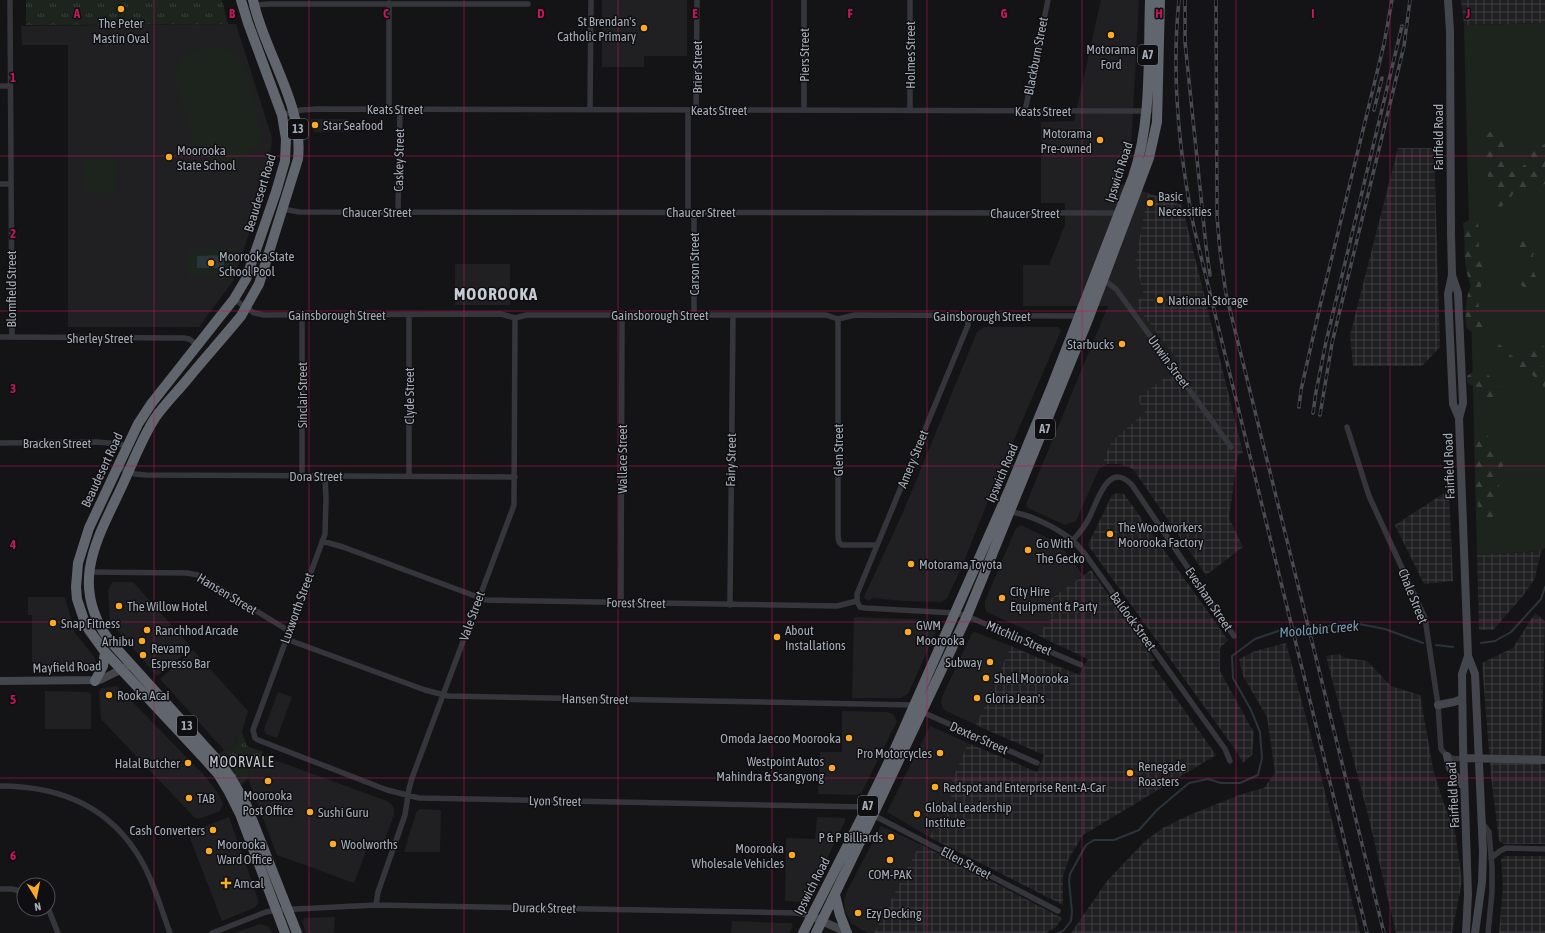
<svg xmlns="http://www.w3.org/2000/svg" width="1545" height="933" font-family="'Asap Condensed',sans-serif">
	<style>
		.built { fill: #202023 }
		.industrial { fill: url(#industrial-grid) }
		.grass { fill: #1c241d }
		.forest { fill: url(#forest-firs) }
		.park { fill: url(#park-tufts) }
		.water { fill: #2a343b }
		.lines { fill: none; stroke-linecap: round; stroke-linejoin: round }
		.stream { stroke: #2a343b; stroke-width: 2 }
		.street { stroke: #35363c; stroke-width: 5.5 }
		.secondary { stroke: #43464c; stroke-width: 8 }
		.highway { stroke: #61656d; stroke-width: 10 }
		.rail-casing { stroke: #484b51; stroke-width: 3.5 }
		.rail { stroke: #0f0f11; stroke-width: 2; stroke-dasharray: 6; stroke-linecap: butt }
		.grid { fill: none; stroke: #c2185b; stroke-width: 1; stroke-opacity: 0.55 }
		.poi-dot { fill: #fca926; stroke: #0f0f11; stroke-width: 1.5 }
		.labels { text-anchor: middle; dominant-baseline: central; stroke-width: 3; stroke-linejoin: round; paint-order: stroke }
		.shield { fill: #0f0f11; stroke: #787d85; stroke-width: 1 }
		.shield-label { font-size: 12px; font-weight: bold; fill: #a5acb7 }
		.poi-label { font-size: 13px; fill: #a5acb7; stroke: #0f0f11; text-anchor: start }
		.street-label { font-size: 13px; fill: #a5acb7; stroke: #0f0f11 }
		.water-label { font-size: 14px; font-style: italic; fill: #7a9cb5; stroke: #0f0f11 }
		.neighbourhood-label { font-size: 14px; letter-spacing: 1px; fill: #c7cbd3; stroke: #0f0f11 }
		.district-label { font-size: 17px; font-weight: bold; letter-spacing: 1px; fill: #c7cbd3; stroke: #0f0f11 }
		.grid-label { font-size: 13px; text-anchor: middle; font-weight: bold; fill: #c2185b; stroke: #0f0f11; stroke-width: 3; stroke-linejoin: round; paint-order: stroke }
	</style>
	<defs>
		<pattern id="industrial-grid" width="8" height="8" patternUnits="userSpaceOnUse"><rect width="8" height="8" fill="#202023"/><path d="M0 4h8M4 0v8" fill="none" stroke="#3d3e41"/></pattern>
		<pattern id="forest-firs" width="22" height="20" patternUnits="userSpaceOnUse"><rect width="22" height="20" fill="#1c241d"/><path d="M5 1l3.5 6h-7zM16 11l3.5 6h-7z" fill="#3a413c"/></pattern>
		<pattern id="park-tufts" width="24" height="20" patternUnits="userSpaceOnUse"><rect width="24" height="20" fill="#1c241d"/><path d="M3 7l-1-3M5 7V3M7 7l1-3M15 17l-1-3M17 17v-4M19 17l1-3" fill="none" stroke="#3a413c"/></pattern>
	</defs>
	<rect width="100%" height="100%" fill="#141416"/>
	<!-- built -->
	<path class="built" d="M602,0H687V56H644V67H602Z
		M1101,0H1139L1131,148L1118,183L1148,193L1135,262L1144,296L1134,303L1180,363L1161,381L1145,412L1111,442L1076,521L1065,525L1028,508L1026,504L1108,306H1023V265H1049L1065,225V203H1041V122L1074,121Z
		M236,24L272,138L268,177L233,281L199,327H68V45H22L21,26Z
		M310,119H349V132H314Z
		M455,264H510V305H455Z
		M984,327H1058L1061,331L992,491L961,569L947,598L942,602L902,601L873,598L868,601L864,597L904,510L977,332Z
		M1021,525L1049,539L1063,549L1083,575L1043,604L1052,618L1037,635L987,612L985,608V601L1016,528Z
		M112,582H133L192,648L157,676L110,622L108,591Z
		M28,597H65L75,633L95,658L96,664L93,668L87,671H32V615H28Z
		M854,617L935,620L939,625L908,694L900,698H852Z
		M975,632L1011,646L976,725L944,710L941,703L942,697L972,633Z
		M193,650L248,711L242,732L240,733L234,748L224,750L160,679Z
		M117,686L203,774L218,793L223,804L220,811L198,819L195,818L101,719L99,691L102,688Z
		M45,691L87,692L91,694V729H45Z
		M278,692L292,697L277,738L266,734L264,729Z
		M842,711L887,712L893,714L897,721L862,792L857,795L818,794L820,752H842Z
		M930,726L968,743L949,787L954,790L929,837L887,812Z
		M261,755L387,801L392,805L394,809V815L383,845L370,841L354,883L277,855L248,778L249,772Z
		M420,809L441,810L440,852H404L416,813Z
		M229,817L258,899V904L254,908L222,921L188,833Z
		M817,817L845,818V821L811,892L803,902L785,901L786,838L815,839Z
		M881,826L920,844L874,933H868L852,924L845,911L844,900L846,893Z
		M335,917L334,933H306L302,921L304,918Z
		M732,921L784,923H791L793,926L789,933H731Z
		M260,924L268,926L272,933H234Z"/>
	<!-- industrial -->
	<path class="industrial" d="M1461,0H1545V23L1464,25Z
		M1398,148H1434L1440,347L1422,366H1353L1350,335Z
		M1148,193L1182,205L1243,453L1238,455L1229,518L1243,547L1206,575L1133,469L1120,464H1107L1100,468L1111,442L1145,412L1137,398L1161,381L1180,363L1134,303L1144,296L1135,262Z
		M1449,490L1453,581L1424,584L1395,525Z
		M1117,493L1124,494L1228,640L1220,648V671L1254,733L1252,755L1243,763L1237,752L1088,545L1112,495Z
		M1541,551L1535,578L1523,596L1493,630H1479L1477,555Z
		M1091,570L1155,660L1151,663L1216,755L1083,835L1069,858L1063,876V905L929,837L954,790L949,787L968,743L1037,772L1044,755L976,725L1011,646L1079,675L1088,659L1037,635L1052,618L1043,604Z
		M1535,613L1545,621L1541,769L1545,770V844H1504L1499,841L1491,776L1482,663L1513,648Z
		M1286,643L1311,736L1360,933H1071L1107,881L1145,841L1163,828L1187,816L1239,795L1264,788L1275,773L1267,717L1243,676L1239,659L1255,651Z
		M1339,654L1345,658L1367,661L1391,686L1420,695L1434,773L1444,804L1455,831L1462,881L1452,933H1396L1368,815L1326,656Z
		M920,844L1062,918L1056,927L1046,933H874Z
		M1505,856H1545V933H1499L1503,887L1501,859Z"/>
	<!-- grass -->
	<path class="grass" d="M1545,23V548L1541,551L1477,555L1464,25Z
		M210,46L224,48L236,54L247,73L261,129L260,140L255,149L233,161H213L202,156L194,145L174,75L180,60L194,50Z
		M83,158L116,160L115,194L82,193Z
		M188,249H233V277H188Z"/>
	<!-- forest -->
	<path class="forest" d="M1488,132L1499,133C1507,145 1504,164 1521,168L1527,162L1532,151L1545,144V184L1515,191L1507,203L1500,207L1496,205L1495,194L1485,169L1482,137Z
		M1471,219L1478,222L1479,250L1484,271L1478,302L1483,324L1482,330L1470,331L1466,327C1465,314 1465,298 1471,286C1462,263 1466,246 1463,223Z
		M1520,240H1525L1534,254L1530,261L1527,263C1520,259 1517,256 1515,248Z
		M1526,269H1532L1536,277L1533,283L1527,290L1520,284V276Z
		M1496,342C1503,346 1509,354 1516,359L1525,355L1527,358L1530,356L1533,350L1542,346L1545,347V352L1540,357V361L1545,371V387C1538,384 1537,378 1531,374C1526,370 1522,371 1517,369C1507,365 1499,356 1493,349Z
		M1475,370H1484L1489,376L1496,381L1502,395L1500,401L1492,403L1484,397L1482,390L1467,383V376Z
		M1476,434H1486L1493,443L1503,465L1497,496V512L1491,519L1485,521L1479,515L1475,481L1476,461L1474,443Z"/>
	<!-- park -->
	<path class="park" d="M26,0H222L228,24L26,25Z
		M242,732L247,746L263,752L249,772L248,778L241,785L218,755L224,750L234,748L240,733Z"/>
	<!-- water -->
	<path class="water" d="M224,255V268H197V256Z"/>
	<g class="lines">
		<!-- stream -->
		<path class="stream" d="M1481,643L1495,641L1511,632L1541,599L1545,587
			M1436,645L1453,647
			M1058,933L1063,931L1071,921L1072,912L1069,881L1070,874L1086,845L1094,840H1114L1139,830L1157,810L1189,783L1208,779L1221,783H1240L1258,775L1262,758L1260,732L1251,710L1233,678L1232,656L1255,639L1284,629L1359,624L1385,629L1423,643"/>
		<!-- street -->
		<path class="street" d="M10,0L12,337
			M804,0V110
			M254,5L270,4H528
			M0,86H10
			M389,109V3
			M590,109L591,0
			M696,110L697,0
			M910,111V0
			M1025,111L1048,0
			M282,115L301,110L317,109L1149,111
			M0,184H11
			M283,209L299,212L1119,213
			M398,212L400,109
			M688,212V110
			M1104,280L1116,289L1231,447
			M234,299L254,313L264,315L501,314L515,318L527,315H826L838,319L855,315L1081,316
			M694,315V212
			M838,319V537L839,542L842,545H877
			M0,337L184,338L189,339L198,345
			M1347,427L1369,496L1425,618L1438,705L1441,749L1447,756L1455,759L1463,758
			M0,443L97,442L120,444L129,448
			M118,467L135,474L146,475L515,477
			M302,476V315
			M325,476L326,499L325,534L253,730L255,738L258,740L387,790L419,798L867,807
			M409,476V315
			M1010,512C1030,514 1057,528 1072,540C1077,544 1081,550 1085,554L1225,749L1230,761
			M1073,540C1078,534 1084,528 1088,520C1097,504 1107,459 1132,485L1234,636
			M322,541L343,547L486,600L837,606L857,601
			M89,572L187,573L198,575L289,631
			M857,601V594L968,325V316
			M857,601L860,607L865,608L955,613L967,616L1081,665
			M621,603L622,315
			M730,605L733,316
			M286,639L425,690L448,696L914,705
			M922,712L1037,763
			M0,786C59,786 110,806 141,860C154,882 161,909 170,933
			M873,815L1058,911
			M1483,824L1489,832L1492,867V892L1488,933
			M1491,858L1500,851L1506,848L1545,849
			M0,889H12L24,892
			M376,905L378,892L405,815L409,789L412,778L514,505L515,318
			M48,908L58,933
			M212,933L266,912L277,910L376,905L797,913L811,916"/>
		<!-- secondary -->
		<path class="secondary" d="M1448,0L1450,31L1451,234L1452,275L1448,294L1453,404L1459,418
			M1452,275L1458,293L1463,403L1459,418L1468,656L1475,674L1483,852L1482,882L1475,933
			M0,681L100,680L126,667
			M1438,705L1454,702L1462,699
			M1447,756L1450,768L1464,787
			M1463,758L1545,760
			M811,916L848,933
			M1466,933L1468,894L1463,746L1462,674L1468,656"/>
		<!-- highway -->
		<path class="highway" d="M241,0L248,23L282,115L286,139L285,161L276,192L246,279L234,299L151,404L138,424L89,528L78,563L76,587L77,599L85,623L89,630L105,652L202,756L218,774L229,792L240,814L285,933
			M253,0C264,52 304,105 298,159L259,284L241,316C223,338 204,359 186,381C176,393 164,405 155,418C142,438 133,462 123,484C98,538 68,583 109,640L220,763L231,778L246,804L297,933
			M95,681L103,666L105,652
			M835,895L840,915L847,933
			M803,933L867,807L894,751L1010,488L1052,386L1133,177C1152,122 1148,58 1150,0
			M816,933L873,815L967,616L1089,317L1149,158L1157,122L1160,0"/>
		<defs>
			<path id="rail" d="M1179,0C1171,76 1179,153 1194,228L1367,933
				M1185,0V42L1206,246L1210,275
				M1216,0L1217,216L1220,251L1226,294L1384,933
				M1374,110L1382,78
				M1299,407L1301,390L1320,306L1384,44L1392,0
				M1313,413L1316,392L1326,342L1402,26
				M1320,415L1332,343L1404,46L1410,0"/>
		</defs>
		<!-- rail casing -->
		<use href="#rail" class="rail-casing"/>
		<!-- rail -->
		<use href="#rail" class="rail"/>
	</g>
	<!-- grid -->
	<path class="grid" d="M154,0V933M309,0V933M464,0V933M618,0V933M772,0V933M927,0V933M1082,0V933M1236,0V933M1390,0V933M0,156H1545M0,311H1545M0,466H1545M0,622H1545M0,778H1545"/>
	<!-- markers -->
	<g class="poi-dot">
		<circle cx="121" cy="9" r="4"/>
		<circle cx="644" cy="28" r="4"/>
		<circle cx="1111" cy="35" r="4"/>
		<circle cx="315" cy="125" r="4"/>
		<circle cx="1100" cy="140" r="4"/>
		<circle cx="169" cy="157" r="4"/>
		<circle cx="1150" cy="203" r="4"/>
		<circle cx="211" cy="263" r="4"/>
		<circle cx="1160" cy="300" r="4"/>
		<circle cx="1122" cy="344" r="4"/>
		<circle cx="1110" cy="534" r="4"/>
		<circle cx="1028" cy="550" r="4"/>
		<circle cx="911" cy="564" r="4"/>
		<circle cx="1002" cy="598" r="4"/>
		<circle cx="119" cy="606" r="4"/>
		<circle cx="53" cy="623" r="4"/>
		<circle cx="147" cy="630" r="4"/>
		<circle cx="908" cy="632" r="4"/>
		<circle cx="777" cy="637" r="4"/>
		<circle cx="142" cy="641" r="4"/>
		<circle cx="143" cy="655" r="4"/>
		<circle cx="990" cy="662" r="4"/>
		<circle cx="986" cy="678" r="4"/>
		<circle cx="109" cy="695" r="4"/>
		<circle cx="977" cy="698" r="4"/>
		<circle cx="849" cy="738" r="4"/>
		<circle cx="940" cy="753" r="4"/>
		<circle cx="188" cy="763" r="4"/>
		<circle cx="832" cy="768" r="4"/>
		<circle cx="1130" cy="773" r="4"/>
		<circle cx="268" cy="781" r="4"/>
		<circle cx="935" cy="787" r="4"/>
		<circle cx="189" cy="798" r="4"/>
		<circle cx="310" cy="812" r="4"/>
		<circle cx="917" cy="814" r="4"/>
		<circle cx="213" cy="830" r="4"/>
		<circle cx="891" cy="837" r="4"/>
		<circle cx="333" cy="844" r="4"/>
		<circle cx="209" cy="851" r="4"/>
		<circle cx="792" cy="855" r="4"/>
		<circle cx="890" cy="860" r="4"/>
		<path d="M224 877h4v4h4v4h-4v4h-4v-4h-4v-4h4z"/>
		<circle cx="858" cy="913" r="4"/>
	</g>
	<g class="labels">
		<!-- shield labels -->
		<g class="shield">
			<rect x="1138" y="45" width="20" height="20" rx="3"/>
			<rect x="288" y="119" width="20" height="20" rx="3"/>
			<rect x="1035" y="419" width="20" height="20" rx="3"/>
			<rect x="177" y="716" width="20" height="20" rx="3"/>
			<rect x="858" y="796" width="20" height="20" rx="3"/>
		</g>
		<g class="shield-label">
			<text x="1148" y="55">A7</text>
			<text x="298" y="129">13</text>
			<text x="1045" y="429">A7</text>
			<text x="187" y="726">13</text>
			<text x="868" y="806">A7</text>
		</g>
		<!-- poi labels -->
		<g class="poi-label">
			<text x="636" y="21" text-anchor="end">St Brendan's<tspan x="636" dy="15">Catholic Primary</tspan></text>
			<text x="121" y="23" text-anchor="middle">The Peter<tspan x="121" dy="15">Mastin Oval</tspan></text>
			<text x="1111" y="49" text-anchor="middle">Motorama<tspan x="1111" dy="15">Ford</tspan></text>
			<text x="323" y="125">Star Seafood</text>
			<text x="1092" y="133" text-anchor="end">Motorama<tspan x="1092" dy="15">Pre-owned</tspan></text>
			<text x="177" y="150">Moorooka<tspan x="177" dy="15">State School</tspan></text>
			<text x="1158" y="196">Basic<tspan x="1158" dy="15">Necessities</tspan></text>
			<text x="219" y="256">Moorooka State<tspan x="219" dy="15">School Pool</tspan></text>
			<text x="1168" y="300">National Storage</text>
			<text x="1114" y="344" text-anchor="end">Starbucks</text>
			<text x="1118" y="527">The Woodworkers<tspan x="1118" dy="15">Moorooka Factory</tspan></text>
			<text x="1036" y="543">Go With<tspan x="1036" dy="15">The Gecko</tspan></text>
			<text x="919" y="564">Motorama Toyota</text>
			<text x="1010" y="591">City Hire<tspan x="1010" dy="15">Equipment &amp; Party</tspan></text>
			<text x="127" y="606">The Willow Hotel</text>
			<text x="61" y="623">Snap Fitness</text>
			<text x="916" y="625">GWM<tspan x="916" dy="15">Moorooka</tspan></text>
			<text x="155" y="630">Ranchhod Arcade</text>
			<text x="785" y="630">About<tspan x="785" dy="15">Installations</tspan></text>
			<text x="134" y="641" text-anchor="end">Arhibu</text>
			<text x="151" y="648">Revamp<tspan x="151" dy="15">Espresso Bar</tspan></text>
			<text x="982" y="662" text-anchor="end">Subway</text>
			<text x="994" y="678">Shell Moorooka</text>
			<text x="117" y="695">Rooka Acai</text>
			<text x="985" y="698">Gloria Jean's</text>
			<text x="841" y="738" text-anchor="end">Omoda Jaecoo Moorooka</text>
			<text x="932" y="753" text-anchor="end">Pro Motorcycles</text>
			<text x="824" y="761" text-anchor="end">Westpoint Autos<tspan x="824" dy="15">Mahindra &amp; Ssangyong</tspan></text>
			<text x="180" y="763" text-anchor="end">Halal Butcher</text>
			<text x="1138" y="766">Renegade<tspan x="1138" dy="15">Roasters</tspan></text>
			<text x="943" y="787">Redspot and Enterprise Rent-A-Car</text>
			<text x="268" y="795" text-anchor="middle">Moorooka<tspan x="268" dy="15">Post Office</tspan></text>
			<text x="197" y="798">TAB</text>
			<text x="925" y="807">Global Leadership<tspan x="925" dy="15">Institute</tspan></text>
			<text x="318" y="812">Sushi Guru</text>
			<text x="205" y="830" text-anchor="end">Cash Converters</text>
			<text x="883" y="837" text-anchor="end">P &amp; P Billiards</text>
			<text x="217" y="844">Moorooka<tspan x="217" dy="15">Ward Office</tspan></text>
			<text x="341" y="844">Woolworths</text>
			<text x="784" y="848" text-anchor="end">Moorooka<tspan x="784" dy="15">Wholesale Vehicles</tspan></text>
			<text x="890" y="874" text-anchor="middle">COM-PAK</text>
			<text x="234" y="883">Amcal</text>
			<text x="866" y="913">Ezy Decking</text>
		</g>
		<!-- street labels -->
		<g class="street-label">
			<text transform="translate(804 55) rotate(-90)">Piers Street</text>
			<text transform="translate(910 55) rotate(-90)">Holmes Street</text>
			<text transform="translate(1036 56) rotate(-79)">Blackburn Street</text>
			<text transform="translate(697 67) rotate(-90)">Brier Street</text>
			<text x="395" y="109">Keats Street</text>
			<text x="719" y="110">Keats Street</text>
			<text x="1043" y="111">Keats Street</text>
			<text transform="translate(1438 137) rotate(-90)">Fairfield Road</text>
			<text transform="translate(399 160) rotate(-89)">Caskey Street</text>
			<text transform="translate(1119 172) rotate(-72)">Ipswich Road</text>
			<text transform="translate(260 193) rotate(-73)">Beaudesert Road</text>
			<text x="377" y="212">Chaucer Street</text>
			<text x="701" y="212">Chaucer Street</text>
			<text x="1025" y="213">Chaucer Street</text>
			<text transform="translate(694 264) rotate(-90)">Carson Street</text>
			<text transform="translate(11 289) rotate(-90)">Blomfield Street</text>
			<text x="337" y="315">Gainsborough Street</text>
			<text x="660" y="315">Gainsborough Street</text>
			<text x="982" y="316">Gainsborough Street</text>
			<text x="100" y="338">Sherley Street</text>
			<text transform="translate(1169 362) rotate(54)">Unwin Street</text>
			<text transform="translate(302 395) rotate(-90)">Sinclair Street</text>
			<text transform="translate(409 396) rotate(-90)">Clyde Street</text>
			<text x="57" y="443">Bracken Street</text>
			<text transform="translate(838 450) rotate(-90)">Glen Street</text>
			<text transform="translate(622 459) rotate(-90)">Wallace Street</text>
			<text transform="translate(913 459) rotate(-68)">Amery Street</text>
			<text transform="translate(731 460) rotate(-89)">Fairy Street</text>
			<text transform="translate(1449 466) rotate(-92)">Fairfield Road</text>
			<text transform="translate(102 470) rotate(-65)">Beaudesert Road</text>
			<text transform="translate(1002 473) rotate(-67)">Ipswich Road</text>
			<text x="316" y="476">Dora Street</text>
			<text transform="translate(227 594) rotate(31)">Hansen Street</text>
			<text transform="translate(1413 596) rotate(68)">Chale Street</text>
			<text transform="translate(1209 599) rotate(56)">Evesham Street</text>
			<text transform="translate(636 603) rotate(1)">Forest Street</text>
			<text transform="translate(297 608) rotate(-70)">Luxworth Street</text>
			<text transform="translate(472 616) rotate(-70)">Vale Street</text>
			<text transform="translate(1133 621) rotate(54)">Baldock Street</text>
			<text transform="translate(1019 638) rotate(23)">Mitchlin Street</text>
			<text transform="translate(67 667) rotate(-2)">Mayfield Road</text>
			<text transform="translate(595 699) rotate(1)">Hansen Street</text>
			<text transform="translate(979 738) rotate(24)">Dexter Street</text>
			<text transform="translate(1453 795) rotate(-93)">Fairfield Road</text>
			<text transform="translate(555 801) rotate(1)">Lyon Street</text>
			<text transform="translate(966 863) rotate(28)">Ellen Street</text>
			<text transform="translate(812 886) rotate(-63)">Ipswich Road</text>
			<text transform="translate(544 908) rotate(1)">Durack Street</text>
		</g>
		<!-- water labels -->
		<g class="water-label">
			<text transform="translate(1319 629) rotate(-5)">Moolabin Creek</text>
		</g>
		<!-- neighbourhood labels -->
		<g class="neighbourhood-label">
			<text x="242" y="762">MOORVALE</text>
		</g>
		<!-- district labels -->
		<g class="district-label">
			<text x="496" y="294">MOOROOKA</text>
		</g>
	</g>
	<g class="grid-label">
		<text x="77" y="18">A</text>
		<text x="232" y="18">B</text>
		<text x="386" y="18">C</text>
		<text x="541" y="18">D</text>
		<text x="695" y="18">E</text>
		<text x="850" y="18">F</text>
		<text x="1004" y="18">G</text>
		<text x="1159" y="18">H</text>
		<text x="1313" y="18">I</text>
		<text x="1468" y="18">J</text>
		<text x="13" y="82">1</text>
		<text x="13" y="238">2</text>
		<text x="13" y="393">3</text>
		<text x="13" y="549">4</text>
		<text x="13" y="704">5</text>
		<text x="13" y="860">6</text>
	</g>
	<!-- north arrow -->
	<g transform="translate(36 897) rotate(170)"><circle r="19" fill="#0f0f11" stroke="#4b4e53"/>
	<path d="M0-3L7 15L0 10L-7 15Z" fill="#fca926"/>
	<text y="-6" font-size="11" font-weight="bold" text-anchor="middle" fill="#a5acb7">N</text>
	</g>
</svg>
